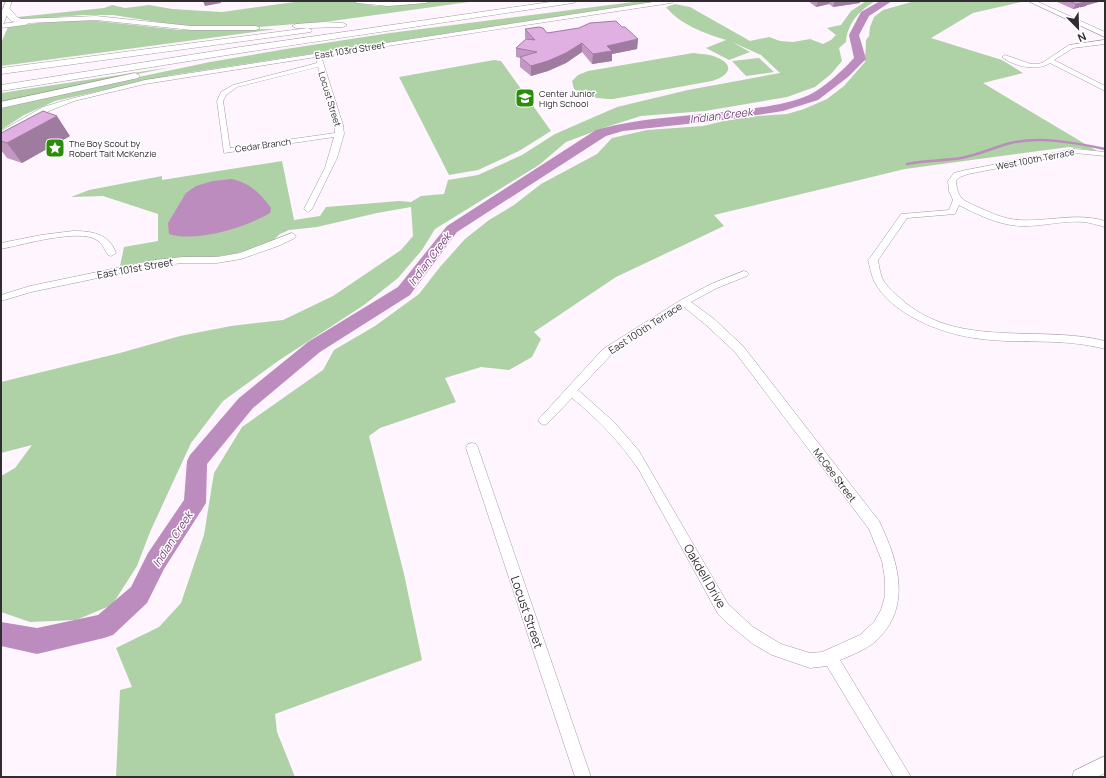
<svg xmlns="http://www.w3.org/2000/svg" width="1106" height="778" font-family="Manrope,sans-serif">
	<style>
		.green { fill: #aed1a6 }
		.water { fill: #bc8cbe }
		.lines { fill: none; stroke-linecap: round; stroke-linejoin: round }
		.stream { stroke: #bc8cbe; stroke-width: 2.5 }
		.river { fill: #bc8cbe; fill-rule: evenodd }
		.minor-casing { stroke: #a499a4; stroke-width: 1 }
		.major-casing { stroke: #a499a4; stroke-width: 1 }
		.highway-casing { stroke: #a499a4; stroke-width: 1 }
		.minor { fill: #fff; fill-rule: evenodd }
		.major { fill: #fff; fill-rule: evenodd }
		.highway { fill: #fff; fill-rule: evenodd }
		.wall { fill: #c297c3 }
		.shaded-wall { fill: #9e7b9f }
		.building { fill: #e1b0e3; stroke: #9e7b9f }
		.labels { text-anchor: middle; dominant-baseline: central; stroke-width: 3; stroke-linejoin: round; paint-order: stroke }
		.far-street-label { font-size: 9px; fill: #312c31; stroke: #fff }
		.far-poi-label { font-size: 9px; fill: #312c31; stroke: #fff; text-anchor: start }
		.street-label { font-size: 10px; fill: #312c31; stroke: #fff }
		.water-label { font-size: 11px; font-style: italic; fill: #773d7b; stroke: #fff }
		.near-street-label { font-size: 12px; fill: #312c31; stroke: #fff }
	</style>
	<rect width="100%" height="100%" fill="#fff5ff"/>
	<!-- green -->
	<path class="green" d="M302,1H348L376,6L440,1H476L332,21L259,27L183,26L113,15H83L21,20L18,17L104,8L112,5L125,8L149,5L172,9L222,12Z
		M641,1H659L172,75L55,101L24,115L1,130V108L29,100L210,62L286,49L390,33Z
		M866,1H876C860,9 847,24 846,42L839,48L842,61L831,74L815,87L787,97L705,111L641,116L606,127L566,142L539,165L435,229L422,250L398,278L364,305L278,361L223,401L191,443L150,532L137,566L112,605L76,620L30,622L1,612V476L15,468L32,445L1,453V382L120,353L180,336L231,326L283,320L333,296L401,250L413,236L411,207L377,213L317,227L289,230L280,234L271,242L250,250L233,254L213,257H181L155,260L120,266L124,247L158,241V214L103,196L71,197L89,190L162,176V180L282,161L294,220L320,216L326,207L399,201L411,202L421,196L444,194L448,180L478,175L522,155L555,134L617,107L688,90L780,73L761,55L732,42L750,52L729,60L706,48L726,40C706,34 679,24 666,7L675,4L690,7L750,41L769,37L780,41L793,42L810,39L823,44L831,40L836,35L827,28L841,25L851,11Z
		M915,1L1021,2L973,13L931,38L1002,60L1023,73L983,83L1097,151L1069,147L905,169L714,215L724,226L616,277L534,332L541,339L532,357L509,370L481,367L445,378L456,402L380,428L369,436L404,574L422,660L275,714L277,732L295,777H116L120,690L132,687L116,648L159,627L181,603L204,535L214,473L242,427L323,370L334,350L375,326L419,294L440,267L465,239L489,220L514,205L541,184L597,154L612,138L647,130L703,126L724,121L758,116L787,114L804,109L827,99L844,86L865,62L866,40L869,36L870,27L874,17L883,10Z
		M88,20L180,30L276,29L1,66V43L8,27L54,21Z
		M693,53C701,54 709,54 716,57C736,65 729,76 712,81L613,99C598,99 587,97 574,89L572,81L578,75L588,71Z
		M759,58L774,72L746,76L732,61Z
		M494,60L501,61L551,131L519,151L478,170L449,175L399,77Z
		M172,67L9,100L1,102V93Z"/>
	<!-- water -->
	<path class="water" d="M232,179C251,184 259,192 271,208L270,213C247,227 195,243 169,234L168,223L186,193L196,186L213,181Z"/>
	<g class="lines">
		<!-- stream -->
		<path class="stream" d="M907,164C926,160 943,161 961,158C979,155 994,147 1011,143C1040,136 1077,143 1105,149"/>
		<!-- river -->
		<path class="river" d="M880,1H892L869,16L859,35L866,59L848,77L818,100L783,111L732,119L623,131L606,136L457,232L410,295L320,352L253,408L207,464L206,503L164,569L147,603L113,635L104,638L37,654L1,646V622L37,628L98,615L131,587L148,553L184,500L187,461L190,455L239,398L308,342L398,287L447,226L596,130C646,116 699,116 750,109C770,106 791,103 809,95C825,87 842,71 854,58L849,35L861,12Z"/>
		<defs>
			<path id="minor" d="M354,1L388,2L429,1L426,3L388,6L357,3Z
				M660,1H674L671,3L321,56L343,125L344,134L337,158L312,209L308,212L304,209L325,168L334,137L224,153L217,101L221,92L233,85L317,63L316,57L145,84L74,101L49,111L1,136V131L43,107L70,99L145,80ZM318,67L335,125V133L230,148L223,101L226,95L237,87Z
				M1105,40V44L1073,48L1054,60L1105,86V91L1050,63C1037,72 1013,66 1002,57L1005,55L1031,64H1036L1042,63L1069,45Z
				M1075,149L1105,152V156L1075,153L968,174L960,177L956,181C958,199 962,200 978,207C991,213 1004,219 1019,220C1048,222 1076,212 1105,221V227C1098,225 1091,223 1084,222C1063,220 1041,227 1020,226C999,225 978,215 959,205L955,214L907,218L878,260C879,266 880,272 882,278C886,286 894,293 900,298C956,350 1038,324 1105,341V349C1060,337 1019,345 974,338C940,333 891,314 874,281C871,274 870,267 868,260L870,258L901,214L949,210L953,200L949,191L948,181L954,173L966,170Z
				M73,231C91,231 109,233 116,253L111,256L108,255C104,249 103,244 97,240C79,228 22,245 1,249V243L41,235Z
				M292,233L296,236L295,238L278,246L241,259L217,263H183L155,266L31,292L1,301V295L30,286L155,260L183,257H217L240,253Z
				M744,271L747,272L749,274L747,276L717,288L691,302L714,319L743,346L879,521C899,562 914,611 871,645C862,651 850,656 840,660L911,777H894L827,666L810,668L772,655L753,644L726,622L718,614L639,470C620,442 598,419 572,398L548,423L544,425L540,423L538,420L603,349L681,300L711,284ZM684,307L706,325L735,352L869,529L882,561L885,579V596L881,610L874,622L860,635L822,652L810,653L781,644L753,627L728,604L639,451L614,422L578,390L611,355Z
				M472,443L476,444L478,448L591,777H575L466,448L468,444Z
				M1105,756V773L1097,777H1072L1074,771Z"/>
			<path id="major" d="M6,1H12L4,23L1,25V14Z
				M1028,1H1036L1105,32V37Z"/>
			<path id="highway" d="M557,1H577L573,3L240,53L1,91V85L240,47Z
				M3,8H9L17,17L21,19L96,16L191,26H256L260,28L256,30H191L96,20L29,23L25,25L1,28V24L15,22L11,21L2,10Z
				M324,22L343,23L347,25L343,27L308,28L312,30L311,32L1,74V68L308,28H296L292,26L296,24Z
				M135,73L140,76L138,78L1,108V102Z"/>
		</defs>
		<!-- minor casing -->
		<use href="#minor" class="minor-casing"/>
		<!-- major casing -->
		<use href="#major" class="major-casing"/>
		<!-- highway casing -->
		<use href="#highway" class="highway-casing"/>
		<!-- minor -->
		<use href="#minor" class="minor"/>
		<!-- major -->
		<use href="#major" class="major"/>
		<!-- highway -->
		<use href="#highway" class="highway"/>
	</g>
	<!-- wall -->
	<path class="wall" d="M808,1H860V3L833,7L829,4L816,7Z
		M1055,1H1102L1087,5L1086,6L1073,9Z
		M622,27L638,39L637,49L612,54V61L592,64L582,52L566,63L548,71L531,76L520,67V58L516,57V48L526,39L525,38V29L547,33Z
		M1,133L70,136L22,163L7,158L1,150Z"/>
	<!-- shaded-wall -->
	<path class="shaded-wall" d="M203,1H220L221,3L205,6Z
		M818,1H830L829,4L816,7Z
		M835,1H860V3L833,7Z
		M1087,1H1102L1087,5L1086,6L1073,9L1076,4Z
		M638,39L637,49L612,54V61L592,64L593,54L607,46Z
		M582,43V52L566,63L548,71L531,76V66Z
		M57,116L70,136L22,163L7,143Z"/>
	<!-- building -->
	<path class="building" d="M1069,1H1089L1076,4Z
		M616,21L622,27H625L638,39L607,46L612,51L593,54L582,43L566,53L548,61L531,66L520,57L537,52L516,48L526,39L535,40L525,29L539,27L543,28L547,33L579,28L590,23Z
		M43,111L57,116L7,143L1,141V133Z"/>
	<!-- icons -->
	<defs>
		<symbol id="school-square" viewBox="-11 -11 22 22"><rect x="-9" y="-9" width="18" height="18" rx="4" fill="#2b8e09" stroke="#fff"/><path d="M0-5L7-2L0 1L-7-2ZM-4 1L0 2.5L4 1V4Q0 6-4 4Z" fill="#fff"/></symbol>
		<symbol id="sight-square" viewBox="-11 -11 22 22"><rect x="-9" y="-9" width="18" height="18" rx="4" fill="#2b8e09" stroke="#fff"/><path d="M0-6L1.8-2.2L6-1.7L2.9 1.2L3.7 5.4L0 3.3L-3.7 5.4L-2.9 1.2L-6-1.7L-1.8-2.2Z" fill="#fff"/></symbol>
	</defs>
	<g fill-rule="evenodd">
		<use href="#school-square" x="514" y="87" width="22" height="22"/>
		<use href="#sight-square" x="44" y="137" width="22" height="22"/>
	</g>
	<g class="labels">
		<!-- far-street labels -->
		<g class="far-street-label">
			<text transform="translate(350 50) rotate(-9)">East 103rd Street</text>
			<text transform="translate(330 99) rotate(73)">Locust Street</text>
			<text transform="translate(263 145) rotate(-8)">Cedar Branch</text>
			<text transform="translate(1035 159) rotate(-11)">West 100th Terrace</text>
		</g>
		<!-- far-poi labels -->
		<g class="far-poi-label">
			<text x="539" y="93">Center Junior<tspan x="539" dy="10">High School</tspan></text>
			<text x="69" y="143">The Boy Scout by<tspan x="69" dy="10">Robert Tait McKenzie</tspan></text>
		</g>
		<!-- street labels -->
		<g class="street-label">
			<text transform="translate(135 268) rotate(-10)">East 101st Street</text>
			<text transform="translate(645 328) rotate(-33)">East 100th Terrace</text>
			<text transform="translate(835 475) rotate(53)">McGee Street</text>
		</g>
		<!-- water labels -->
		<g class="water-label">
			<text transform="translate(721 115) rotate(-7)">Indian Creek</text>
			<text transform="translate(429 259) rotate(-53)">Indian Creek</text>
			<text transform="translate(172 539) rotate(-57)">Indian Creek</text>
		</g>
		<!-- near-street labels -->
		<g class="near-street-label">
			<text transform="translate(705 576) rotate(60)">Oakdell Drive</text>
			<text transform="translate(527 612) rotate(71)">Locust Street</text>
		</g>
	</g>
	<!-- border -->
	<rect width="1106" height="778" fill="none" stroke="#312c31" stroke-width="4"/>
	<!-- north arrow -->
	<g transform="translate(1078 28) rotate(157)" stroke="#ffffff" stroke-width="3" paint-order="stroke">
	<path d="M0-3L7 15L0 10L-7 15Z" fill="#312c31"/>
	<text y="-6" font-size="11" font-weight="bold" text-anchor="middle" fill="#312c31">N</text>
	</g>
</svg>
